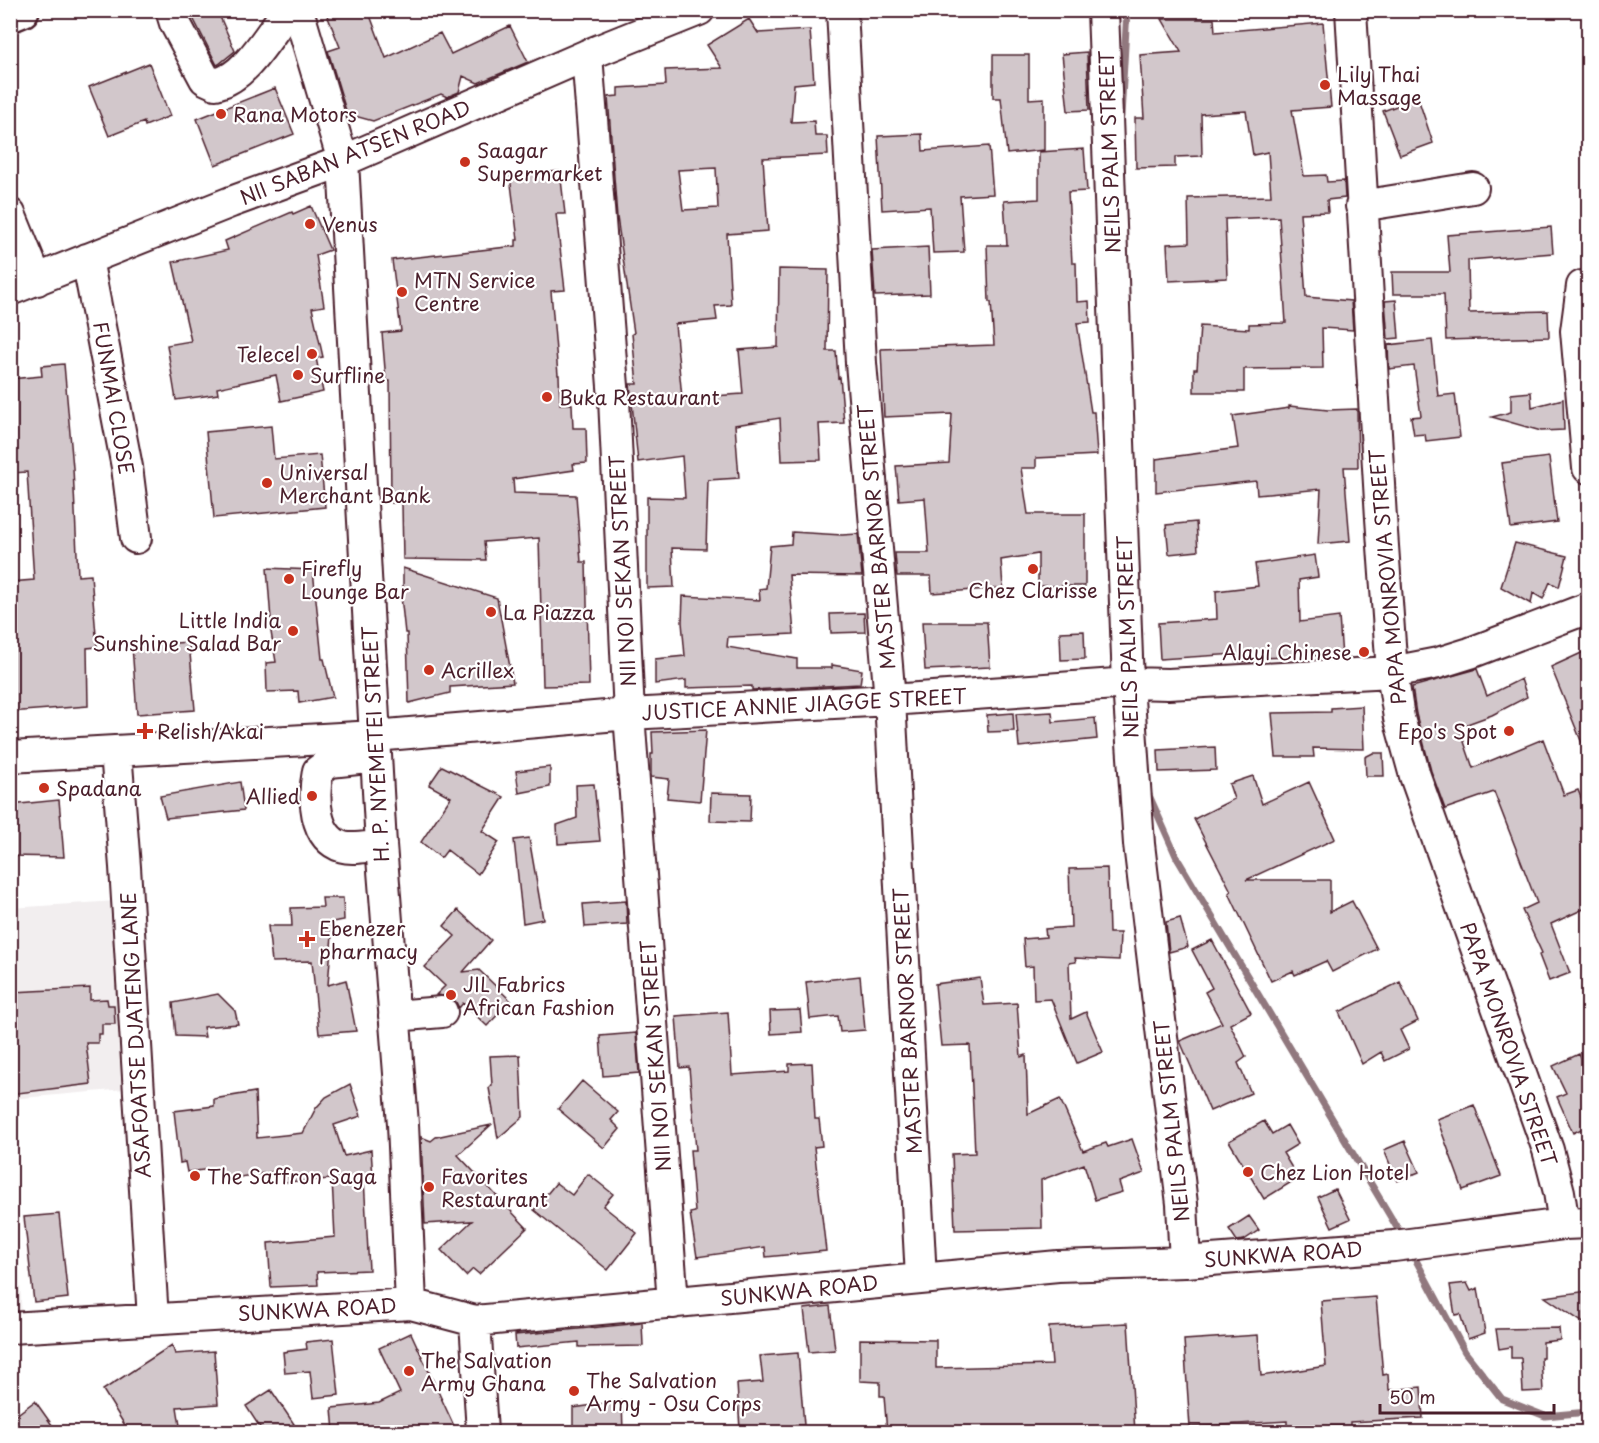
<svg xmlns="http://www.w3.org/2000/svg" width="1599" height="1443" font-family="'Playpen Sans',sans-serif">
	<style>
		.built { fill: #f2eeef }
		.lines { fill: none; stroke-linecap: round; stroke-linejoin: round }
		.stream { stroke: #91787e; stroke-width: 7 }
		.building { fill: #d2c7cb; stroke: #4a1f2b; stroke-width: 1.5; fill-rule: evenodd }
		.minor-casing { stroke: #4a1f2b; stroke-width: 34 }
		.major-casing { stroke: #4a1f2b; stroke-width: 38 }
		.minor { stroke: #fff; stroke-width: 30 }
		.major { stroke: #fff; stroke-width: 33 }
		.poi-dot { fill: #c8321e; stroke: #fff; stroke-width: 2 }
		.labels { text-anchor: middle; dominant-baseline: central; stroke-width: 4.5; stroke-linejoin: round; paint-order: stroke }
		.poi-label { font-size: 20px; fill: #4a1f2b; stroke: #fff; text-anchor: start }
		.street-label { font-size: 20px; fill: #4a1f2b; stroke: #fff }
	</style>
	<rect width="100%" height="100%" fill="#fff"/>
	<filter id="ink" filterUnits="userSpaceOnUse"><feTurbulence type="fractalNoise" baseFrequency=".0167" numOctaves="2"/><feDisplacementMap in="SourceGraphic" scale="12" xChannelSelector="R" yChannelSelector="G"/><feConvolveMatrix kernelMatrix="1 2 1 2 8 2 1 2 1" color-interpolation-filters="sRGB"/></filter>
	<g filter="url(#ink)">
		<!-- built -->
		<path class="built" d="M116,901L125,1089L11,1099L22,1321L11,1322V908Z"/>
		<g class="lines">
			<!-- stream -->
			<path class="stream" d="M1121,116L1127,10
				M1148,793L1177,858L1402,1236
				M1411,1251L1465,1352L1502,1399L1545,1416L1588,1412"/>
		</g>
		<!-- building -->
		<path class="building" d="M189,10H217L235,51L219,64L217,65Z
			M325,10H368L386,58L440,33L451,54L510,26L528,62L478,83L463,76L459,92L447,97L441,94L373,121L347,114L328,51L340,47Z
			M749,19L758,33L810,30L814,82L794,84L791,122L814,121L815,136H827L828,155L763,158L768,231L727,234L731,305L715,306L717,320L675,324L682,398L743,394L739,350L778,347L779,269L828,270L827,351H836L838,378L840,377L844,423L819,424L821,460L782,461L780,418L735,425L739,478L708,480L706,549L672,548L674,587L647,588V497L685,498L682,456L638,462L630,384H637L632,334L634,333L617,217L608,97L618,96V88L666,85L665,70L722,68L707,45ZM716,168L718,208L683,210L678,170Z
			M1162,19H1214L1215,32L1323,23L1331,107L1292,110L1304,176L1326,175L1327,182L1344,181L1345,198L1327,200L1328,212L1300,213L1306,297L1351,301L1353,330L1322,328L1323,368L1244,369V392H1194V369H1197L1200,326L1249,329V324L1286,323L1279,217L1225,219L1227,278L1169,281L1167,244L1189,243L1188,198L1271,196L1268,152L1253,155L1246,111L1201,114L1202,156L1175,157V167L1136,168L1135,118H1144L1140,55L1181,52Z
			M1087,52L1089,110L1068,111L1062,54Z
			M993,55H1029V99L1044,98V150L1007,154L1001,98H993Z
			M149,63L170,116L145,126L144,122L109,136L89,87Z
			M275,88L294,134L215,165L197,119Z
			M1418,98L1433,143L1400,155L1383,111Z
			M922,134L923,151L989,146L993,194L960,196L964,252L933,253L930,207L882,210L878,136Z
			M1084,149L1087,191L1068,192L1072,263H1076L1077,302L1089,301L1090,322L1077,323L1091,412H1094L1097,455L1036,458V468H1021L1028,514H1085V586H1038V554L1001,560L1003,588L932,593L931,576H897L895,553H929L925,498L899,500L896,466L949,463L952,414L884,417L881,349L994,345L991,302H989L987,245H1007L1004,201L1039,199V152Z
			M560,171L565,214H556L565,290L551,291L558,375H559L560,404H572L573,428H586L587,463L573,464L574,470L513,479L514,493L576,495L581,562H586L589,685L543,686L539,538L484,542L486,560L403,559L402,503H391L390,381H386L382,333L401,331L392,260L516,246V240H518L510,176Z
			M311,206L330,250L316,255L324,306L312,308L323,357L316,358L323,392L281,401L276,375L217,388L218,394L176,400L167,345L191,341L173,262L228,250L225,241L292,212L293,214Z
			M1551,227L1553,253L1468,260L1469,313L1548,311L1549,337L1446,340L1444,294H1393L1392,272H1450L1447,235Z
			M928,247L930,294L875,296L872,250Z
			M1396,300L1399,338L1388,339L1385,301Z
			M1432,340L1438,396L1455,394L1460,437L1426,441L1425,434L1414,435L1411,417L1421,416L1414,366L1389,369L1388,345Z
			M64,364L73,468L78,576L91,575L97,647L87,648L88,706L10,712V582L34,580L27,472L11,473L10,379L42,376L41,366Z
			M1531,392L1532,407L1563,399L1564,430L1541,431L1492,417L1511,412V394Z
			M1289,406L1328,410L1357,409L1358,467H1344L1350,541L1318,544L1321,489L1257,495L1256,481L1156,492V459L1238,448L1233,416L1289,408Z
			M271,426L274,459L320,455L325,507L214,518L206,432Z
			M1549,457L1557,522L1511,528L1502,463Z
			M1196,522L1198,551L1169,554L1166,525Z
			M792,532L842,535L858,534L862,576L789,575L794,634L728,637L727,647L797,659V668H832V665L862,670L860,684L752,690V686L686,688V680L655,684V659L685,656L682,622L683,596L760,600L759,589L766,588L770,546L791,544Z
			M1515,543L1567,556L1559,587L1550,582L1543,599L1533,593L1531,604L1501,587Z
			M1315,555L1318,577L1299,580L1300,622L1339,617L1342,657L1301,655V657L1257,658V662H1254L1236,661V654L1160,659L1158,623L1217,619L1216,591L1258,586L1255,564Z
			M267,568L313,570L322,659H324L333,697L299,703L298,691L267,692L266,663L276,662L269,620H271Z
			M403,568L497,598L513,683L450,687V693L409,703L407,633H405L401,596H403Z
			M864,613L865,632L831,633L830,614Z
			M922,622H987L990,667L925,670Z
			M1084,631L1085,659L1061,660L1060,632Z
			M189,642L195,710L137,714L132,646Z
			M1588,650V758L1551,667Z
			M1477,669L1487,696L1521,679L1527,697L1492,715L1459,727L1473,768L1543,739L1564,795L1578,790L1588,815V907L1551,924L1570,973L1549,981L1539,955L1542,953L1522,910L1537,903L1494,792L1445,809L1431,771L1416,714L1412,687Z
			M1362,706L1364,749L1313,748L1314,757H1276L1272,713L1331,712V708Z
			M1052,712L1053,722L1095,718L1097,739L1019,747L1016,714Z
			M1013,713L1014,731L988,732L987,715Z
			M706,730L700,801L667,798L669,779L651,777V754H653L652,732Z
			M1215,747L1216,770L1159,772L1158,750Z
			M1373,753H1383L1384,776H1366L1365,757Z
			M442,766L504,797L482,831L499,842L478,874L447,850L441,858L421,842L451,797L429,785Z
			M550,767V787L519,793L516,771Z
			M1253,776L1262,804L1309,782L1335,839L1246,880H1330V912L1352,901L1377,949L1332,972L1326,961L1295,975L1293,971L1271,981L1229,893L1231,891L1194,819L1234,799L1229,784Z
			M240,782L244,810L166,818L160,796Z
			M594,784L600,841L558,844L557,825L577,818L576,785Z
			M711,793L751,794L750,822L710,821Z
			M59,800L64,857L10,856V805Z
			M529,838L543,919L523,923L514,840Z
			M1107,868L1109,933H1120L1119,960L1075,958L1076,962L1069,963L1071,1019L1086,1012L1103,1052L1077,1063L1051,999L1034,1000L1033,966L1025,967L1023,939L1046,937L1045,929L1071,927L1069,869Z
			M322,898H343L344,920L333,922L328,985L346,980L356,1031L319,1034L312,961L272,962L268,926H292L291,908L323,907Z
			M626,901L627,924L585,927L583,904Z
			M458,910L491,940L463,972L479,970L511,1001L487,1026L463,1003L459,1008L456,1002L450,997L436,995L445,986L425,967L455,936L444,926Z
			M1180,918L1188,947L1169,952L1166,922Z
			M1212,940L1251,1013L1230,1024L1246,1057L1238,1063L1251,1093L1210,1111L1180,1041L1222,1023L1205,992L1212,988L1192,950Z
			M860,976L865,1030L840,1032L838,1016L810,1019L806,982Z
			M980,978L984,1005L1017,1003L1021,1057L1026,1055L1028,1114L1060,1099L1083,1151L1106,1143L1108,1147L1132,1139L1144,1173L1119,1182L1122,1192L1095,1200L1084,1164L1041,1180L1042,1228L955,1230L952,1154L975,1153L970,1045L941,1046L935,984Z
			M1400,982L1418,1021L1400,1030L1409,1049L1385,1061L1381,1052L1362,1064L1339,1012Z
			M90,988V1000L107,999L108,1005H114L115,1024H102V1034H98V1043H86L91,1084L10,1094V1040L16,1039L13,992Z
			M218,994L235,1011L238,1024L203,1027L205,1037L176,1036L173,1003Z
			M800,1010L802,1032L771,1034L770,1011Z
			M728,1012L732,1075L789,1071V1064L812,1063L815,1119H819L822,1146L814,1147L826,1251L766,1257L765,1247L697,1257L690,1213L695,1212L690,1150H696L689,1067L680,1068L676,1016Z
			M636,1033L639,1073L603,1076L600,1036Z
			M1579,1054L1588,1073V1126L1573,1133L1557,1097L1566,1093L1553,1066Z
			M520,1055L523,1117L498,1138L489,1088L492,1085L490,1056Z
			M582,1081L618,1112L611,1120L620,1129L604,1148L558,1109Z
			M350,1084L361,1116L334,1125L344,1156L371,1150L373,1177L364,1178L369,1270L317,1272L318,1285L271,1287L268,1243L335,1237L332,1179L284,1182L283,1170L222,1180L220,1168L187,1172L185,1162L180,1163L174,1111L214,1106V1099L255,1092L257,1138L303,1133L316,1108L326,1097Z
			M1474,1105L1501,1176L1463,1190L1437,1119Z
			M1264,1121L1272,1134L1287,1125L1298,1144L1283,1153L1298,1178L1264,1199L1229,1141Z
			M491,1125L458,1155L527,1228L479,1274L473,1269L466,1276L441,1250L472,1221L425,1224L421,1137L431,1141L436,1137Z
			M1405,1141L1419,1172L1397,1181L1384,1150Z
			M588,1174L613,1194L603,1206L637,1233L608,1270L534,1210L556,1183L572,1195Z
			M1335,1189L1350,1219L1332,1227L1318,1197Z
			M59,1214L68,1298L34,1302L24,1217Z
			M1249,1216L1259,1230L1244,1240L1237,1241L1229,1229Z
			M1467,1283L1471,1291L1478,1288L1485,1333L1468,1339L1460,1314L1455,1315L1450,1285Z
			M1588,1291V1326L1545,1297Z
			M1376,1297L1383,1375L1388,1374L1389,1390L1421,1387L1423,1418L1350,1422V1426H1287V1421L1190,1427L1184,1340L1258,1335L1261,1376L1326,1366L1321,1301Z
			M830,1306L835,1350L809,1352L804,1309Z
			M642,1323L643,1346L579,1347V1342L516,1348L515,1335Z
			M1128,1323L1135,1432H887L884,1396H880V1382L860,1381V1339L936,1340V1368L1052,1365L1049,1327Z
			M1559,1328L1560,1340L1543,1342V1358H1541L1543,1391L1523,1392L1521,1358H1511V1347L1499,1349L1496,1329Z
			M411,1333L455,1428L445,1432H334L332,1408L379,1403L400,1393L379,1348Z
			M333,1339L339,1395L313,1398L310,1371L285,1373L283,1352L307,1349L306,1342Z
			M172,1345L175,1354L214,1351L218,1404L177,1407L181,1432H129L103,1390Z
			M798,1353L804,1425L740,1429L737,1384L763,1382L760,1356Z
			M271,1390L294,1424L282,1432H263L246,1406Z
			M35,1401L57,1432H20L11,1419Z
			M622,1401L623,1432H573V1408Z"/>
		<g class="lines">
			<defs>
				<path id="minor" d="M171,10L175,23L205,79L216,84C246,77 267,37 286,13
					M298,10L343,161L381,845L403,1124L411,1304
					M842,10L861,363L890,700L921,1278
					M1103,10L1128,684L1139,844L1182,1204L1185,1262
					M1351,10L1381,518L1392,672L1399,718L1415,776L1548,1150L1559,1192L1564,1224
					M587,55L614,399L629,714L673,1303
					M1361,206L1473,188
					M10,214L37,280
					M87,259L127,467L136,538
					M1582,286L1576,331L1588,468
					M10,290L231,202L343,161L587,55L699,10
					M116,751L125,867L153,1319
					M10,757L375,736L629,714L890,700L1130,683L1168,684L1392,672L1438,663L1470,653L1588,608
					M376,757L330,762L318,771C313,796 313,838 343,847C353,850 370,846 381,845
					M394,1016L442,1012
					M475,1321L482,1432
					M10,1328L411,1304L475,1321L1058,1266L1185,1262L1394,1246L1564,1224L1588,1223"/>
				<path id="major" d="M10,15L22,10"/>
			</defs>
			<!-- minor casing -->
			<use href="#minor" class="minor-casing"/>
			<!-- major casing -->
			<use href="#major" class="major-casing"/>
			<!-- minor -->
			<use href="#minor" class="minor"/>
			<!-- major -->
			<use href="#major" class="major"/>
		</g>
	</g>
	<!-- markers -->
	<g class="poi-dot">
		<circle cx="1325" cy="85" r="6"/>
		<circle cx="221" cy="114" r="6"/>
		<circle cx="465" cy="162" r="6"/>
		<circle cx="310" cy="224" r="6"/>
		<circle cx="402" cy="292" r="6"/>
		<circle cx="312" cy="354" r="6"/>
		<circle cx="298" cy="375" r="6"/>
		<circle cx="547" cy="397" r="6"/>
		<circle cx="267" cy="483" r="6"/>
		<circle cx="1033" cy="569" r="6"/>
		<circle cx="289" cy="579" r="6"/>
		<circle cx="491" cy="612" r="6"/>
		<circle cx="293" cy="631" r="6"/>
		<circle cx="1364" cy="652" r="6"/>
		<circle cx="429" cy="670" r="6"/>
		<path d="M142 722h6v6h6v6h-6v6h-6v-6h-6v-6h6z"/>
		<circle cx="1509" cy="731" r="6"/>
		<circle cx="44" cy="788" r="6"/>
		<circle cx="312" cy="796" r="6"/>
		<path d="M304 930h6v6h6v6h-6v6h-6v-6h-6v-6h6z"/>
		<circle cx="451" cy="995" r="6"/>
		<circle cx="1248" cy="1172" r="6"/>
		<circle cx="195" cy="1176" r="6"/>
		<circle cx="429" cy="1187" r="6"/>
		<circle cx="409" cy="1371" r="6"/>
		<circle cx="574" cy="1391" r="6"/>
	</g>
	<g class="labels">
		<!-- poi labels -->
		<g class="poi-label">
			<text x="1337" y="74">Lily Thai<tspan x="1337" dy="23">Massage</tspan></text>
			<text x="233" y="114">Rana Motors</text>
			<text x="477" y="150">Saagar<tspan x="477" dy="23">Supermarket</tspan></text>
			<text x="322" y="224">Venus</text>
			<text x="414" y="280">MTN Service<tspan x="414" dy="23">Centre</tspan></text>
			<text x="300" y="354" text-anchor="end">Telecel</text>
			<text x="310" y="375">Surfline</text>
			<text x="559" y="397">Buka Restaurant</text>
			<text x="279" y="472">Universal<tspan x="279" dy="23">Merchant Bank</tspan></text>
			<text x="301" y="568">Firefly<tspan x="301" dy="23">Lounge Bar</tspan></text>
			<text x="1033" y="590" text-anchor="middle">Chez Clarisse</text>
			<text x="503" y="612">La Piazza</text>
			<text x="281" y="620" text-anchor="end">Little India<tspan x="281" dy="23">Sunshine Salad Bar</tspan></text>
			<text x="1352" y="652" text-anchor="end">Alayi Chinese</text>
			<text x="441" y="670">Acrillex</text>
			<text x="157" y="731">Relish/Akai</text>
			<text x="1497" y="731" text-anchor="end">Epo's Spot</text>
			<text x="56" y="788">Spadana</text>
			<text x="300" y="796" text-anchor="end">Allied</text>
			<text x="319" y="928">Ebenezer<tspan x="319" dy="23">pharmacy</tspan></text>
			<text x="463" y="984">JIL Fabrics<tspan x="463" dy="23">African Fashion</tspan></text>
			<text x="1260" y="1172">Chez Lion Hotel</text>
			<text x="207" y="1176">The Saffron Saga</text>
			<text x="441" y="1176">Favorites<tspan x="441" dy="23">Restaurant</tspan></text>
			<text x="421" y="1360">The Salvation<tspan x="421" dy="23">Army Ghana</tspan></text>
			<text x="586" y="1380">The Salvation<tspan x="586" dy="23">Army - Osu Corps</tspan></text>
		</g>
		<!-- street labels -->
		<g class="street-label">
			<text transform="translate(355 152) rotate(-22)">NII SABAN ATSEN ROAD</text>
			<text transform="translate(1109 152) rotate(-92)">NEILS PALM STREET</text>
			<text transform="translate(114 398) rotate(80)">FUNMAI CLOSE</text>
			<text transform="translate(876 537) rotate(-95)">MASTER BARNOR STREET</text>
			<text transform="translate(622 571) rotate(-93)">NII NOI SEKAN STREET</text>
			<text transform="translate(1387 577) rotate(-95)">PAPA MONROVIA STREET</text>
			<text transform="translate(1127 637) rotate(-92)">NEILS PALM STREET</text>
			<text transform="translate(804 704) rotate(-3)">JUSTICE ANNIE JIAGGE STREET</text>
			<text transform="translate(375 744) rotate(-93)">H. P. NYEMETEI STREET</text>
			<text transform="translate(907 1021) rotate(-93)">MASTER BARNOR STREET</text>
			<text transform="translate(135 1035) rotate(-93)">ASAFOATSE DJATENG LANE</text>
			<text transform="translate(1509 1044) rotate(71)">PAPA MONROVIA STREET</text>
			<text transform="translate(655 1056) rotate(-94)">NII NOI SEKAN STREET</text>
			<text transform="translate(1171 1121) rotate(-96)">NEILS PALM STREET</text>
			<text transform="translate(1283 1254) rotate(-4)">SUNKWA ROAD</text>
			<text transform="translate(799 1290) rotate(-6)">SUNKWA ROAD</text>
			<text transform="translate(317 1309) rotate(-3)">SUNKWA ROAD</text>
		</g>
	</g>
	<!-- margin -->
	<rect width="1599" height="1443" fill="none" stroke="#fff" stroke-width="36"/>
	<rect x="18" y="18" width="1563" height="1407" fill="none" stroke="#4a1f2b" stroke-width="2" filter="url(#ink)"/>
	<!-- scale -->
	<path d="M1380 1404v9h174v-9" fill="none" stroke="#4a1f2b" stroke-width="3"/>
	<text x="1389" y="1404" font-size="18" fill="#4a1f2b" stroke="#ffffff" stroke-width="4.5" paint-order="stroke">50 m</text>
</svg>
